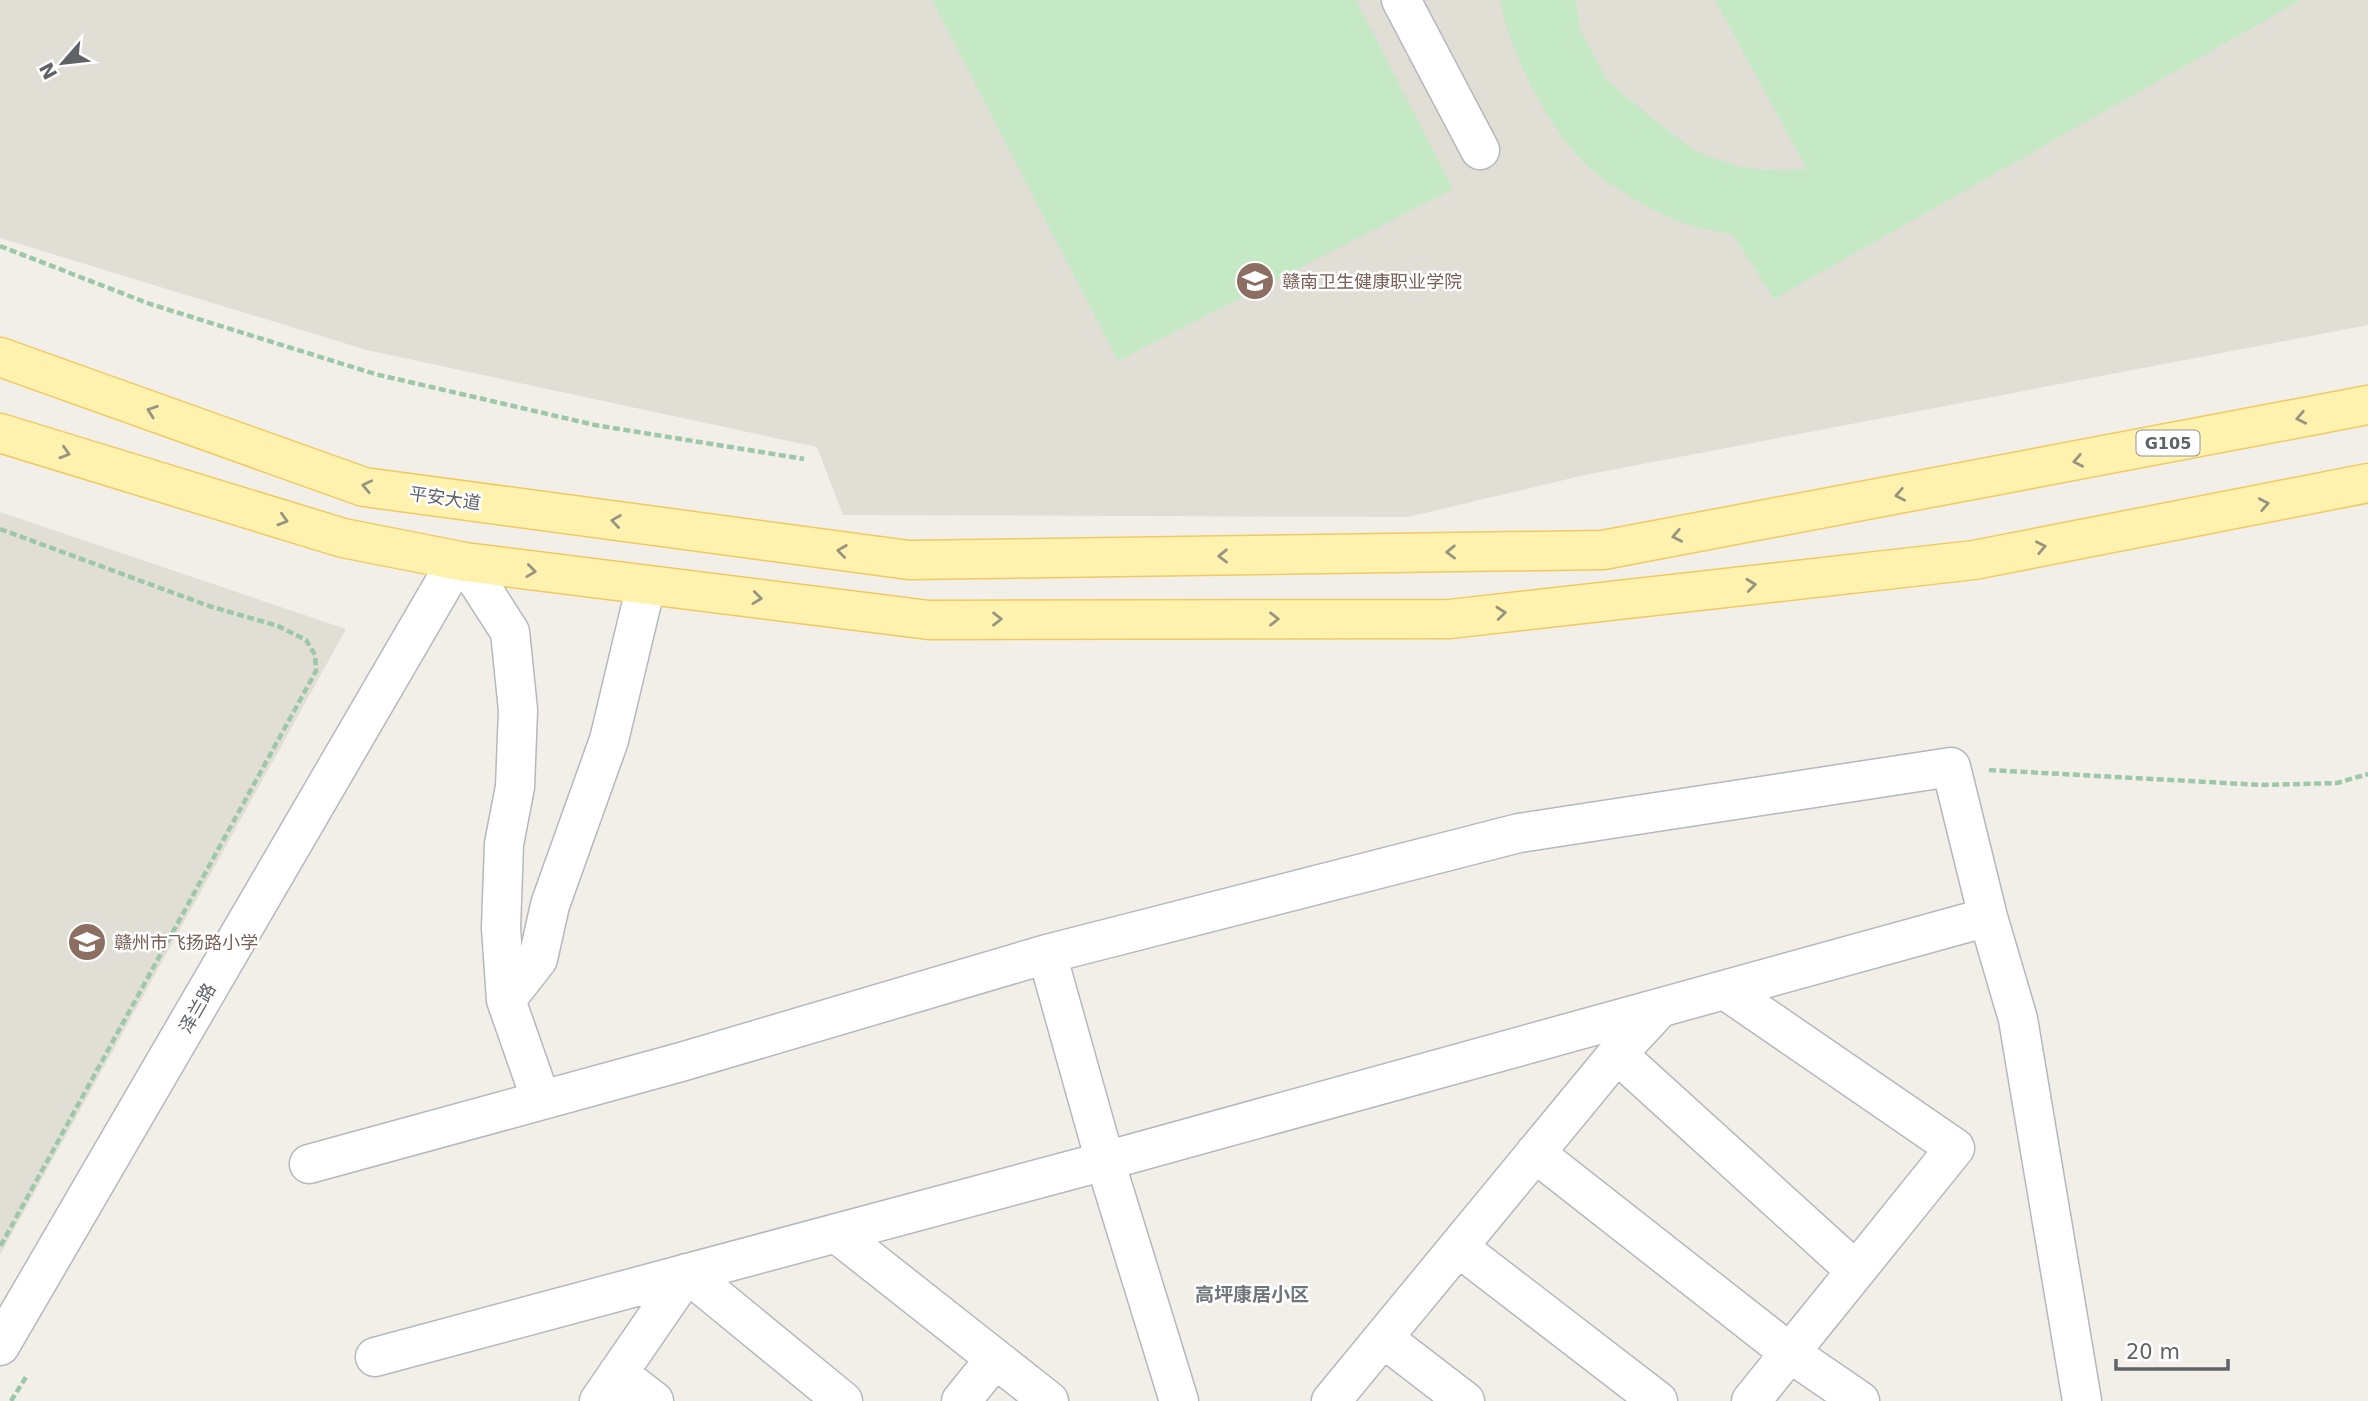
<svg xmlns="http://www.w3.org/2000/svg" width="2368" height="1401" font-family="'DejaVu Sans','Noto Sans SC',sans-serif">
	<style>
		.education { fill: #e1ded6 }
		.green { fill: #c5e8c5 }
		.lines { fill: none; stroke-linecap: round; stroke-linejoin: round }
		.minor-casing { stroke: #b5b8bc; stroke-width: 41 }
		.major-casing { stroke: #f2c960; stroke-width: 41 }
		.path { stroke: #9cc7a9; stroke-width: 4.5; stroke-dasharray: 7 3.5; stroke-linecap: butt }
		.minor { stroke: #fff; stroke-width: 38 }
		.major { stroke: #fff2af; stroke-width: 38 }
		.oneway { stroke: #979581 }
		.labels { text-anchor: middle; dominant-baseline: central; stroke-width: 5; stroke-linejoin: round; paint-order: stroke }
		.shield { fill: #fff; stroke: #8f9295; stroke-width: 2 }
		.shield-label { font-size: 16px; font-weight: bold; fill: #5f6368 }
		.education-label { font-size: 18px; fill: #785e54; stroke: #fff; text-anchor: start }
		.street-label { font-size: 18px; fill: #5f6368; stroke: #fff }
		.neighbourhood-label { font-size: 19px; font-weight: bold; fill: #70757a; stroke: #fff }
	</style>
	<rect width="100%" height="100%" fill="#f1efe8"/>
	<!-- education -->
	<path class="education" d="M0,0H2368V325L1585,475L1408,517L843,515L817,447L367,350L0,238Z
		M0,512L346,629L0,1255Z"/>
	<!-- green -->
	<path class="green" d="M932,0H1356L1453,189L1118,361Z
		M1500,0H1576L1580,29L1607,80L1653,119L1695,151L1736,166L1762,170L1807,169L1715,0H2301L1774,299L1733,235C1718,231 1701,229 1686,224C1661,216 1614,189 1593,171C1552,136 1509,53 1500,0Z"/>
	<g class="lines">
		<defs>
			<path id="minor" d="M1401,0L1480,150
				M465,562L510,632L518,710L515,787L504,844L501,928L506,1000L541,1100
				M1047,954L1105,1161L1179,1401
				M1725,990L1955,1148L1751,1401
				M506,1000L538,959L550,905L609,740L646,585
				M1617,1054L1856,1271
				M1535,1153L1790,1353L1860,1401
				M309,1164L681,1062L1047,954L1519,833L1951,767L1988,917L2018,1019L2082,1401
				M836,1233L1049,1401
				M1458,1247L1658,1401
				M1383,1338L1465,1401
				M0,1346L457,561
				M375,1357L1105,1161L1988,917
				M618,1373L654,1401
				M599,1401L687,1273L843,1401
				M961,1401L995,1359
				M1331,1401L1617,1054L1660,1008"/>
			<path id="major" d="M0,357L364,487L909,560L1603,550L2368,405
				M0,433L343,538L465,562L929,620L1450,619L1974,560L2368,483"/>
		</defs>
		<!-- minor casing -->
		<use href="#minor" class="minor-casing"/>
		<!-- major casing -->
		<use href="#major" class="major-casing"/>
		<!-- path -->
		<path class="path" d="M0,246L150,304L375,374L595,425L804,459
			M0,529L209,606L278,626L306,640L315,655L316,671L0,1247
			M1989,770L2262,785L2337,783L2368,774
			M11,1401L26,1377"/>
		<!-- minor -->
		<use href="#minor" class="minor"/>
		<!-- major -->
		<use href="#major" class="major"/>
	</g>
	<!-- one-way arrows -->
	<defs><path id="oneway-chevron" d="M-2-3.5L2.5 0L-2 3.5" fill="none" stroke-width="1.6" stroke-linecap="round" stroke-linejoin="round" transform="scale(1.75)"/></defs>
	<g class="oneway">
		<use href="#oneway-chevron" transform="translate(152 411) rotate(-160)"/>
		<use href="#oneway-chevron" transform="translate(2301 418) rotate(169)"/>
		<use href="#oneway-chevron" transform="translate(65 453) rotate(17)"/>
		<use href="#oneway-chevron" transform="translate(2078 461) rotate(169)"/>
		<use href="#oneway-chevron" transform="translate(367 486) rotate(-168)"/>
		<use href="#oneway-chevron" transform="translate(1900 495) rotate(169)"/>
		<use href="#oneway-chevron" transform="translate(2264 504) rotate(-11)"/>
		<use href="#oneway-chevron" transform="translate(283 520) rotate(17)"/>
		<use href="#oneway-chevron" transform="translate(616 521) rotate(-172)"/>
		<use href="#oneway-chevron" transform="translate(1677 536) rotate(169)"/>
		<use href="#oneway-chevron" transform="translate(2041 547) rotate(-11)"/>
		<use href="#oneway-chevron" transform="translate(842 551) rotate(-172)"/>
		<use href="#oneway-chevron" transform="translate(1451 552) rotate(179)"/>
		<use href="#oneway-chevron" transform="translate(1223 556) rotate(179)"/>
		<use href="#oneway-chevron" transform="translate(531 571) rotate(7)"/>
		<use href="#oneway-chevron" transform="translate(1751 585) rotate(-6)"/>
		<use href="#oneway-chevron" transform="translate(757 598) rotate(7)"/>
		<use href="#oneway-chevron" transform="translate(1501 613) rotate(-6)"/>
		<use href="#oneway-chevron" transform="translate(997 619)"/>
		<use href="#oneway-chevron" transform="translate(1274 619)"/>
	</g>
	<!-- icons -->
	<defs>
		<symbol id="university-disc" viewBox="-11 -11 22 22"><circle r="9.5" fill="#8d6e63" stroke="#fff"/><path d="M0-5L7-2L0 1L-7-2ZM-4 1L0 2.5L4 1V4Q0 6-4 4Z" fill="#fff"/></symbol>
		<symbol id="school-disc" viewBox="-11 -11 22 22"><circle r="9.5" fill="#8d6e63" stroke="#fff"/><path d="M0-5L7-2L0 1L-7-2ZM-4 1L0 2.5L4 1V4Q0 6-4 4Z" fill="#fff"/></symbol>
	</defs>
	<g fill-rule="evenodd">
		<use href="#university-disc" x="1233" y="259" width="44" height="44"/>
		<use href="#school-disc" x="65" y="920" width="44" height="44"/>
	</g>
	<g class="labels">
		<!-- shield labels -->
		<rect class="shield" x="2136.5" y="430.5" width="63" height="25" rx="5"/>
		<g class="shield-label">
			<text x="2168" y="443">G105</text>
		</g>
		<!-- education labels -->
		<g class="education-label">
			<text x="1282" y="281">赣南卫生健康职业学院</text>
			<text x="114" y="942">赣州市飞扬路小学</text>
		</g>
		<!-- street labels -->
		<g class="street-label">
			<text transform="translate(445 498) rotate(8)">平安大道</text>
			<text transform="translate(197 1008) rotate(-60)">泽兰路</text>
		</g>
		<!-- neighbourhood labels -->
		<g class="neighbourhood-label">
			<text x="1252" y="1294">高坪康居小区</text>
		</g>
	</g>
	<!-- north arrow -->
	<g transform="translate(63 63) rotate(242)" stroke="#ffffff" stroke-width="5" paint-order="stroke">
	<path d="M0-5L12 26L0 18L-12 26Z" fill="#5f6368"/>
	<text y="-10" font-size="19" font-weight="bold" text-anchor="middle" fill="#5f6368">N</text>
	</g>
	<!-- scale -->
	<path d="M2116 1359v10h112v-10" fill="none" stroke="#5f6368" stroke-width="3.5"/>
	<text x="2126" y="1359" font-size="21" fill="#5f6368" stroke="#ffffff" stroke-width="5" paint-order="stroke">20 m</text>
</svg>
